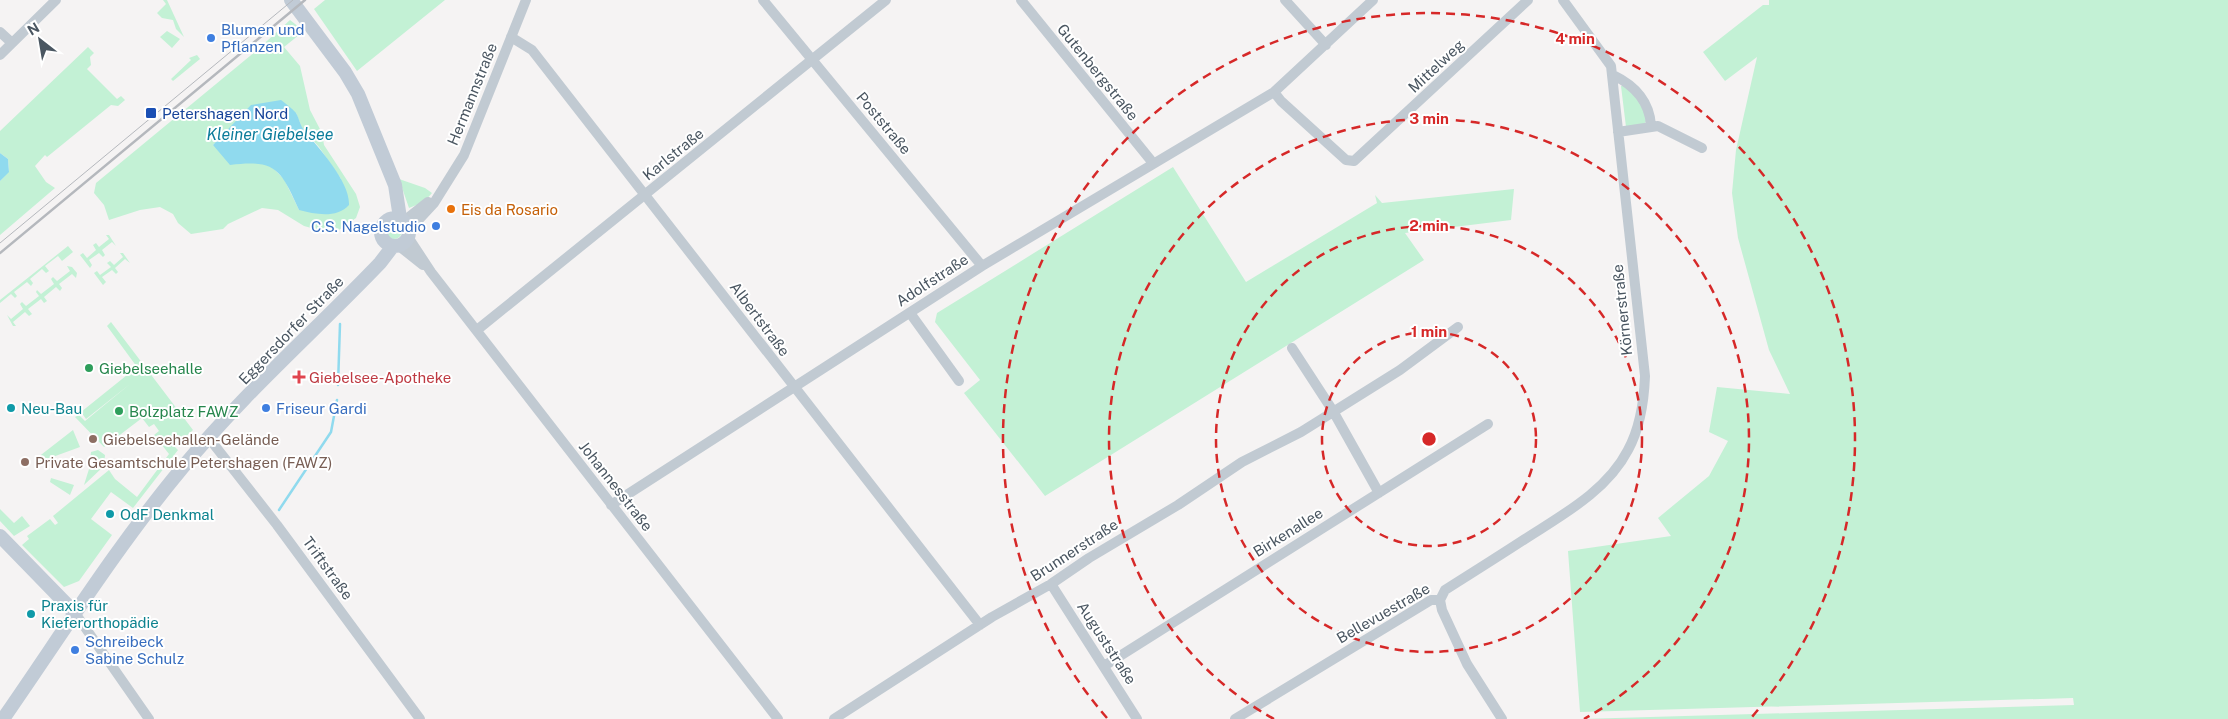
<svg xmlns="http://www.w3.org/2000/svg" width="2228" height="719" font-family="'Public Sans',sans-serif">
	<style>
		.green { fill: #c3f1d5; fill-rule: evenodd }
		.water { fill: #90daee }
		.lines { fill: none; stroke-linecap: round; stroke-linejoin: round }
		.stream { stroke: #90daee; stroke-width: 2.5 }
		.street { stroke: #c1cad2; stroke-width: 10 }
		.secondary { stroke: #c1cbd6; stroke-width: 14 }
		.tram { stroke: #b5b8bd; stroke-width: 1 }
		.rail { stroke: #b5b8bd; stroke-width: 2.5 }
		.ring { fill: none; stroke: #d62828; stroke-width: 2.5; stroke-dasharray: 9 6 }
		.shop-dot { fill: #3f7fe0; stroke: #fff; stroke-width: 2 }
		.transit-dot { fill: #1a4fb4; stroke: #fff; stroke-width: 2 }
		.food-dot { fill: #e8710a; stroke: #fff; stroke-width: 2 }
		.leisure-dot { fill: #2e9e5b; stroke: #fff; stroke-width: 2 }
		.health-dot { fill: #e0444e; stroke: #fff; stroke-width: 2 }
		.culture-dot { fill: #0f9aa8; stroke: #fff; stroke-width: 2 }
		.education-dot { fill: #8d6e63; stroke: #fff; stroke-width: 2 }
		.labels { text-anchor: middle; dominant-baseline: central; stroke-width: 4; stroke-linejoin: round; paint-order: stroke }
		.shop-label { font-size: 15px; fill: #366cbe; stroke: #fff; text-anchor: start }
		.street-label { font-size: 15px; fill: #4a5661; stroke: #fff }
		.transit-label { font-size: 15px; fill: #164399; stroke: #fff; text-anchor: start }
		.food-label { font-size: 15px; fill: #c56008; stroke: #fff; text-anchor: start }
		.leisure-label { font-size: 15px; fill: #27864d; stroke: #fff; text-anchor: start }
		.health-label { font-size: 15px; fill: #be3a42; stroke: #fff; text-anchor: start }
		.culture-label { font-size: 15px; fill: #0d838f; stroke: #fff; text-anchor: start }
		.education-label { font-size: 15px; fill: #785e54; stroke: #fff; text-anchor: start }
		.water-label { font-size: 16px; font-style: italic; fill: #0c7c9b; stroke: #fff }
		.centre { fill: #d62828; stroke: #fff; stroke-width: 2.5 }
		.ring-label { font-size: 15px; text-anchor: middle; font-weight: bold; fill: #d62828; stroke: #fff; stroke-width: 4; stroke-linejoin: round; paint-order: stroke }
	</style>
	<rect width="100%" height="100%" fill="#f5f3f3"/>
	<!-- green -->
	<path class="green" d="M163,0H167L184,37L176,29L173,20L162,18L157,13L166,4Z
		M325,0H445L357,71L314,9Z
		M1769,0H2228V719H1581L2074,705L2073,698L1580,712L1568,551L1671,536L1658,518L1709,476L1728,441L1709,432L1717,387L1790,394L1769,350L1738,238L1732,193L1736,150L1757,57L1725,81L1703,52L1763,5H1769Z
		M290,20L304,31L284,47L300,66L310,110L322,133L324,145L356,194L360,207L356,218L336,232H326L304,226L278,210L262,208L228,224L223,229L191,234L178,223L173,214L160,207L140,210L109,220L104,205L94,193L96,183L256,51ZM296,113L302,128L319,147L341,179L299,210L284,179L270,165L253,162L213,145L225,133Z
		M167,31L180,39L172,48L160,37Z
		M88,47L94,53L90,57L91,65L87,69L117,99L121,96L125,100L118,106L111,105L47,157L45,155L35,166L46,182L55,188L0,235V181L9,171L8,159L0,153V131Z
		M197,55L200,59L173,81L171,79L191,60L189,58Z
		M1621,86H1627L1644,105L1646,122L1639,127H1626Z
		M1173,167L1246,282L1377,203L1375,195L1382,203L1514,189L1511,220L1405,233L1424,260L1045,496L964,393L980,380L935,322L937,313Z
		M399,179L425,188L432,193L424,202L409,208Z
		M386 231a8 8 0 1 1 16 0a8 8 0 1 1-16 0Z
		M106,235H109L116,246L112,242L102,250L105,255L103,257L99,253L89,260L92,265L90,268L80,255L83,253L87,258L96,250L93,245L96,243L99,247L109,239Z
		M68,246L73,252L62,261L58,256L45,266L49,271L46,273L42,269L30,279L33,283L31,286L27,282L14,292L17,296L15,298L11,294L0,303V300Z
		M120,253H123L130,263L125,259L115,268L118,272L116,274L112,270L102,277L106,282L103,285L94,273L97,271L100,275L111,267L107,263L110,261L114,265L123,257Z
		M67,266L72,267L77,273L76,278L72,274L59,284L62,288L60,291L56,287L44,297L47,301L44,303L41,299L28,309L32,314L29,316L25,312L13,322L16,326H13L7,315L11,319L23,309L20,304L22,302L26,306L39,296L36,292L37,290L41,294L54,284L51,279L53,277L57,281L70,271Z
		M111,322L193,430L175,447L178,450L133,508L111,492L91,519L112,535L79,581L64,587L22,545L29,539L27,536L50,519L55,525L58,523L53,516L109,470L115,479L137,497L169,454L154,435L159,431L154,424L149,427L142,418L104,447L75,417L79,415L85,421L130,384L86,419L81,412L137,367L107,326Z
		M73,430L80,447L39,462L37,458Z
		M98,450L105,455L104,466L84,485L89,469L91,452Z
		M51,478L74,485L70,495L50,482Z
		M0,509L14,523L22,516L30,526L14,536L0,521Z"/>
	<!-- water -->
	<path class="water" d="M281,100C286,104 292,108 296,113C299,118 300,125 304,130C319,149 350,181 349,205C336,219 315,214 299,210C281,170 276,159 230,165L213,145L251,105Z
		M0,153L8,159L9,172L0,181Z"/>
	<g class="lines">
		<!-- stream -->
		<path class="stream" d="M338,385L340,324
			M279,510L331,432L337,400"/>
		<!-- street -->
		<path class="street" d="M763,0L982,266
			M1021,0L1153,163
			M1285,0L1326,45
			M0,32L12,43
			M511,37L532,50L980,625
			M0,55L56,0
			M1613,75C1634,85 1649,100 1651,125
			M1274,92L1281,101L1346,160L1354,161L1528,0
			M1618,132L1658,126L1702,148
			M404,221L428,202
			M409,230L434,203L464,155L526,0
			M408,237L431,272L778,719
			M399,246L423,265
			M910,313L959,381
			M477,330L886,0
			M1292,348L1333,411L1379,493
			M208,437L277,525L420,719
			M611,505L982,266L1274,92L1373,0
			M1051,584L1137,719
			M1440,600L1445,590C1472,573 1499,556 1525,539C1562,515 1607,491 1628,450C1640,428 1644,402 1645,376L1611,66L1563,0
			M1440,600L1442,610L1467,664L1502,719
			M75,613L149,719
			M1104,666L1488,424
			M834,719L992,617L1051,584L1089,558L1178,505L1242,462L1301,432L1400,370L1458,327
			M1235,719L1431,600H1440"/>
		<!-- secondary -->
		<path class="secondary" d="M291,0L345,72L358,94L395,185L400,218
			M381 232a14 14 0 1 1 28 0a14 14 0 1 1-28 0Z
			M0,536L75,613
			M3,719C62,634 117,546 183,467C243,394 315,331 380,263L393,246"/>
		<!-- tram -->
		<path class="tram" d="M0,243L293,0"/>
		<!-- rail -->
		<path class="rail" d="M0,253L305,0"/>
	</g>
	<!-- distance rings -->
	<g class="ring">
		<circle cx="1429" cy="439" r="107"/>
		<circle cx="1429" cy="439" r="213"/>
		<path d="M1274 719A320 320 0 1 1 1584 719"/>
		<path d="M1107 718A426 426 0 1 1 1751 718"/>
	</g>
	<!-- markers -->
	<g class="shop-dot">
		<circle cx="211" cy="38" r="5"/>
		<circle cx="436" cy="226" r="5"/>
		<circle cx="266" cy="408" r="5"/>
		<circle cx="75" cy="650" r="5"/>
	</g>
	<rect class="transit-dot" x="145" y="107" width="12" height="12" rx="2.5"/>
	<circle class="food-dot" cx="451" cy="209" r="5"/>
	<g class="leisure-dot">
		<circle cx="89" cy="368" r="5"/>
		<circle cx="119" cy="411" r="5"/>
	</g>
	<path class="health-dot" d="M296.5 369.5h5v5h5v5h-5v5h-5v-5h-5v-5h5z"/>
	<g class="culture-dot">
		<circle cx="11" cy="408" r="5"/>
		<circle cx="110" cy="514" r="5"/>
		<circle cx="31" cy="614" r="5"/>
	</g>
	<g class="education-dot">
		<circle cx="93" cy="439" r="5"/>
		<circle cx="25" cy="462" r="5"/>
	</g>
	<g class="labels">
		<!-- shop labels -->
		<g class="shop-label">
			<text x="221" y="29">Blumen und<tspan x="221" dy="17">Pflanzen</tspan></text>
			<text x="426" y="226" text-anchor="end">C.S. Nagelstudio</text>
			<text x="276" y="408">Friseur Gardi</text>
			<text x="85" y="641">Schreibeck<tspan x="85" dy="17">Sabine Schulz</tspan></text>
		</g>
		<!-- street labels -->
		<g class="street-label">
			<text transform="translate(1436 66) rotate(-43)">Mittelweg</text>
			<text transform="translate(1098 72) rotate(51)">Gutenbergstraße</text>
			<text transform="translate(472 94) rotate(-68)">Hermannstraße</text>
			<text transform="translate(884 123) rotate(50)">Poststraße</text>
			<text transform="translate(673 154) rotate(-39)">Karlstraße</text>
			<text transform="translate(932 280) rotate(-33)">Adolfstraße</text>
			<text transform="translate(1622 310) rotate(-96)">Körnerstraße</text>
			<text transform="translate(760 319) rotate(53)">Albertstraße</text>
			<text transform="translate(291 330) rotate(-46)">Eggersdorfer Straße</text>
			<text transform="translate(616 486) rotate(52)">Johannesstraße</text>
			<text transform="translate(1288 532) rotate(-32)">Birkenallee</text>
			<text transform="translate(1074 550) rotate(-33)">Brunnerstraße</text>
			<text transform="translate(328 568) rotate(54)">Triftstraße</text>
			<text transform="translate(1383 613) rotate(-30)">Bellevuestraße</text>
			<text transform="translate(1107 643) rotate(57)">Auguststraße</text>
		</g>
		<!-- transit labels -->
		<g class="transit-label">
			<text x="162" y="113">Petershagen Nord</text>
		</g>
		<!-- food labels -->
		<g class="food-label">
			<text x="461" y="209">Eis da Rosario</text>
		</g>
		<!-- leisure labels -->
		<g class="leisure-label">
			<text x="99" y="368">Giebelseehalle</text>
			<text x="129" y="411">Bolzplatz FAWZ</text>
		</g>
		<!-- health labels -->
		<g class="health-label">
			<text x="309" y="377">Giebelsee-Apotheke</text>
		</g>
		<!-- culture labels -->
		<g class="culture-label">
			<text x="21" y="408">Neu-Bau</text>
			<text x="120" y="514">OdF Denkmal</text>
			<text x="41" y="605">Praxis für<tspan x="41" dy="17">Kieferorthopädie</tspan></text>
		</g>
		<!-- education labels -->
		<g class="education-label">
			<text x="103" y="439">Giebelseehallen-Gelände</text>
			<text x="35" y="462">Private Gesamtschule Petershagen (FAWZ)</text>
		</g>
		<!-- water labels -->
		<g class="water-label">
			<text x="270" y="134">Kleiner Giebelsee</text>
		</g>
	</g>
	<circle cx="1429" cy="439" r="8" class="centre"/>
	<g class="ring-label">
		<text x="1575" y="44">4 min</text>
		<text x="1429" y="124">3 min</text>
		<text x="1429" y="231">2 min</text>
		<text x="1429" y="337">1 min</text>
	</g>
	<!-- north arrow -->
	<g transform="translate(40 40) rotate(329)" stroke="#ffffff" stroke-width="4" paint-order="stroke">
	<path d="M0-4L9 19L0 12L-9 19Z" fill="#4a5661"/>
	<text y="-8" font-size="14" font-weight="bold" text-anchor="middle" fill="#4a5661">N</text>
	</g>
</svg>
